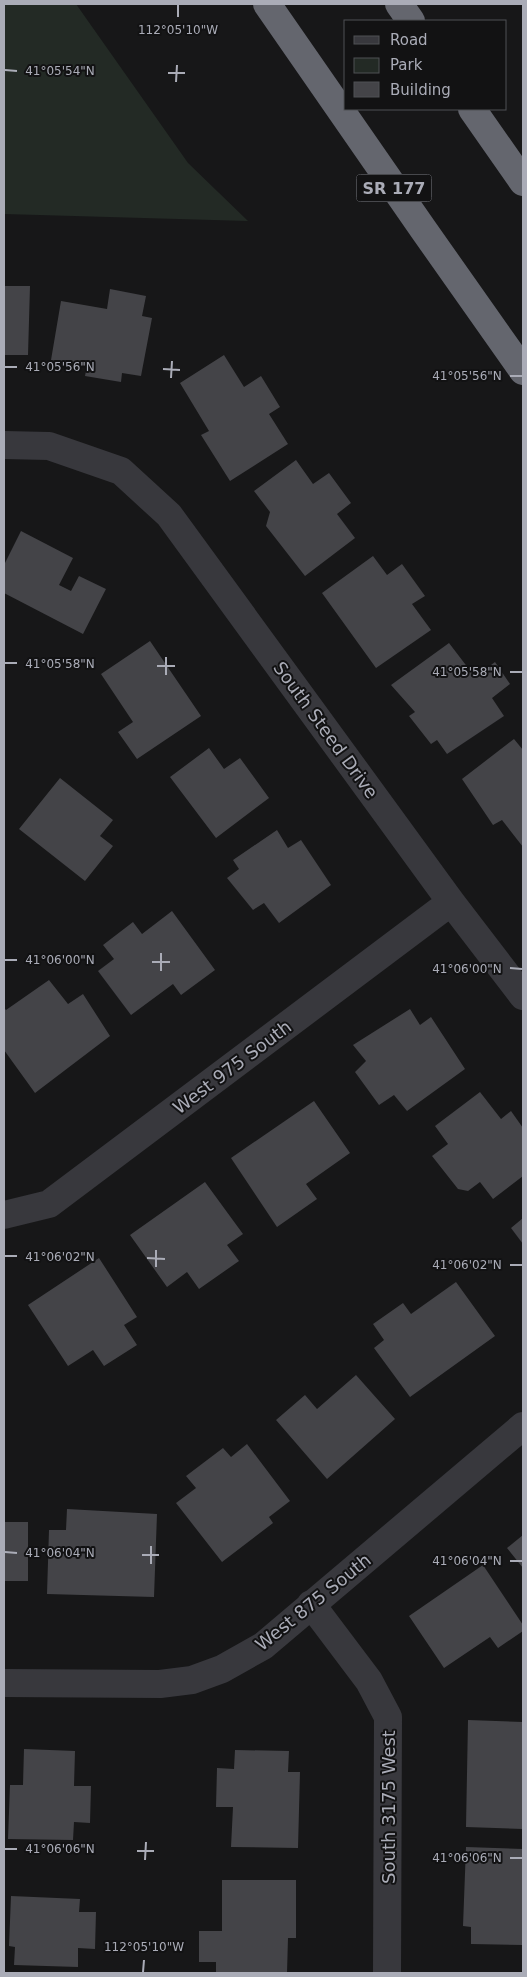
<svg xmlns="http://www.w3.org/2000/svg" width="527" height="1977" font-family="'DejaVu Sans',sans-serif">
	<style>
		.green { fill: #232a25 }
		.building { fill: #444448 }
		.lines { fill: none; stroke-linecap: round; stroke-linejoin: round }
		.minor { stroke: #38383d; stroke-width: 28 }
		.highway { stroke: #64666e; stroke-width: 28 }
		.ticks { fill: none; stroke: #aaacb7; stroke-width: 2 }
		.labels { text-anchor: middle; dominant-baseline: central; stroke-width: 4; stroke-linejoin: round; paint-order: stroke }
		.shield { fill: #121213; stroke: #7c7e86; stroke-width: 1 }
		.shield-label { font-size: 16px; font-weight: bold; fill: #aaacb7 }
		.street-label { font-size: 18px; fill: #aaacb7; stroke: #121213 }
		.ticks-label { font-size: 12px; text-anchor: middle; fill: #aaacb7; stroke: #121213; stroke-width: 4; stroke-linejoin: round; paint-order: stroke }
	</style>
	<rect width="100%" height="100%" fill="#171718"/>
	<!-- green -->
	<path class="green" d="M4,4H76L188,163L248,221L4,214Z"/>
	<!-- building -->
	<path class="building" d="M4,286H30L28,355H4Z
		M110,289L146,296L142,316L152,318L141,376L122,373L121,382L85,376L87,366L51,360L61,301L107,309Z
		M224,355L244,387L261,376L280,407L269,414L288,444L230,481L201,435L209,431L180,383Z
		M296,460L313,484L329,473L351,503L337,514L355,538L305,576L266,526L270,512L254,491Z
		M21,531L73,558L59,585L71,591L79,576L106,589L83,634L4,593V565Z
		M373,556L387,575L402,564L425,596L412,604L431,630L376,668L322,593Z
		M150,641L201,716L137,759L118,732L133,722L101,674Z
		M449,643L475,677L495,662L510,684L492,698L504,716L447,754L437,740L431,744L409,716L415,712L391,685Z
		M514,739L523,750V847L502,820L493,825L462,779Z
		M209,748L224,769L240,758L269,798L216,838L170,777Z
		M60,778L113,820L100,836L113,846L85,881L19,829Z
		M277,830L288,848L301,840L331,885L279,923L264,903L253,910L227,878L239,869L233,860Z
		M172,911L215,970L181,995L173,984L131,1015L98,971L114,959L103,945L133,922L142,934Z
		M49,980L68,1004L83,994L110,1036L35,1093L4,1050V1008L6,1010Z
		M410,1009L420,1025L431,1017L465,1069L407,1111L394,1095L379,1105L355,1072L366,1061L353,1045Z
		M480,1092L501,1119L511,1111L523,1128V1176L493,1199L480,1182L468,1191L458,1189L432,1156L448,1144L435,1126Z
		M314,1101L350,1153L306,1184L317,1199L277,1227L231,1158Z
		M205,1182L243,1234L227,1245L239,1261L199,1289L187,1272L167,1287L130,1235Z
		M523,1218V1244L511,1228Z
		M99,1258L137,1317L124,1325L137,1345L104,1366L93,1350L68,1366L28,1305Z
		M456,1282L495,1336L410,1397L374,1348L384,1340L373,1324L403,1303L411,1314Z
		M356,1375L395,1419L327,1479L276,1420L305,1395L317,1409Z
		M247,1444L290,1501L269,1517L273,1523L222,1562L176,1503L196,1488L186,1476L223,1448L231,1457Z
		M67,1509L157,1514L154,1597L47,1594L49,1530H66Z
		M4,1522H28V1581H4Z
		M523,1535V1568L507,1548Z
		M483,1565L523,1625V1631L498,1648L490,1637L444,1668L409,1616Z
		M468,1720L523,1722V1829L466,1827Z
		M24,1749L75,1751L74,1786H91L90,1823L74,1822L73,1840L8,1839L10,1785H23Z
		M235,1750L289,1751L288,1772H300L298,1848L231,1847L233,1807H216L217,1768L234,1769Z
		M466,1847L523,1849V1945L471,1944V1927L463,1926Z
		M222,1880H296V1938H288L287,1973H216V1962H199V1931H222Z
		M11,1896L80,1899L79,1912H96L95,1949L78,1948V1967L14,1965L15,1947L9,1946Z"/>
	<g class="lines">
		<!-- minor -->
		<path class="minor" d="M4,445L49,446L121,471L169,515L451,902L523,996
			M4,1215L49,1204L451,902
			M311,1604L369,1681L388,1717L387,1973
			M4,1683L160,1684L192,1680L222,1669L263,1646L523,1426"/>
		<!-- highway -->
		<path class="highway" d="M267,4L423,229L523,371
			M399,4L411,21
			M472,109L523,182"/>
	</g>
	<!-- ticks -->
	<path class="ticks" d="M178,17V5M5,70L17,71M168,73H185M176,82L177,65M5,367H17M163,369L180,370M510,376H522M171,378L172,361M5,663H17M157,666H175M510,672H522M166,675V657M5,960H17M152,962H170M510,968L522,969M161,971V953M5,1256H17M147,1258L165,1259M510,1265H522M156,1267V1250M5,1552L17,1553M142,1555H159M510,1561H522M151,1564V1546M5,1849H17M137,1851H154M510,1858H522M145,1860L146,1842M143,1972L144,1960"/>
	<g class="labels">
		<!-- shield labels -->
		<rect class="shield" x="356.5" y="174.5" width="75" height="27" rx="4"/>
		<g class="shield-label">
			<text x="394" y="188">SR 177</text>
		</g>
		<!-- street labels -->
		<g class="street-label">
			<text transform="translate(326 730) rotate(54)">South Steed Drive</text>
			<text transform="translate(232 1067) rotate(-37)">West 975 South</text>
			<text transform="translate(313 1602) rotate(-39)">West 875 South</text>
			<text transform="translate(388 1807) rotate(-90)">South 3175 West</text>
		</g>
	</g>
	<g class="ticks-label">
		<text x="178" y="34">112°05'10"W</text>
		<text x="60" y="75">41°05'54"N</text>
		<text x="60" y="371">41°05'56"N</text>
		<text x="467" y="380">41°05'56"N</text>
		<text x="60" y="668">41°05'58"N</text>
		<text x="467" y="676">41°05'58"N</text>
		<text x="60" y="964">41°06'00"N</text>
		<text x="467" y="973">41°06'00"N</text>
		<text x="60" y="1261">41°06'02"N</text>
		<text x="467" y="1269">41°06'02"N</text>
		<text x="60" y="1557">41°06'04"N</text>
		<text x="467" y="1565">41°06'04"N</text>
		<text x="60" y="1853">41°06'06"N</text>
		<text x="467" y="1862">41°06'06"N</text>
		<text x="144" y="1951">112°05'10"W</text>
	</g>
	<!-- border -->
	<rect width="527" height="1977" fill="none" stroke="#aaacb7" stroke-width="10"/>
	<!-- legend -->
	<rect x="344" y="20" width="162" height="90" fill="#121213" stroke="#4f5055"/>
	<rect x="354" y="36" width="25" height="8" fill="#38383d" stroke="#4f5055"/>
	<text x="390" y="45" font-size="15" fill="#aaacb7">Road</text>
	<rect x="354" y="58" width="25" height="15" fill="#232a25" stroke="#4f5055"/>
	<text x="390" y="70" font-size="15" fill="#aaacb7">Park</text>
	<rect x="354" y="82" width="25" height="15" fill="#444448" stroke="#4f5055"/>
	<text x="390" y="95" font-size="15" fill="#aaacb7">Building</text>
</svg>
